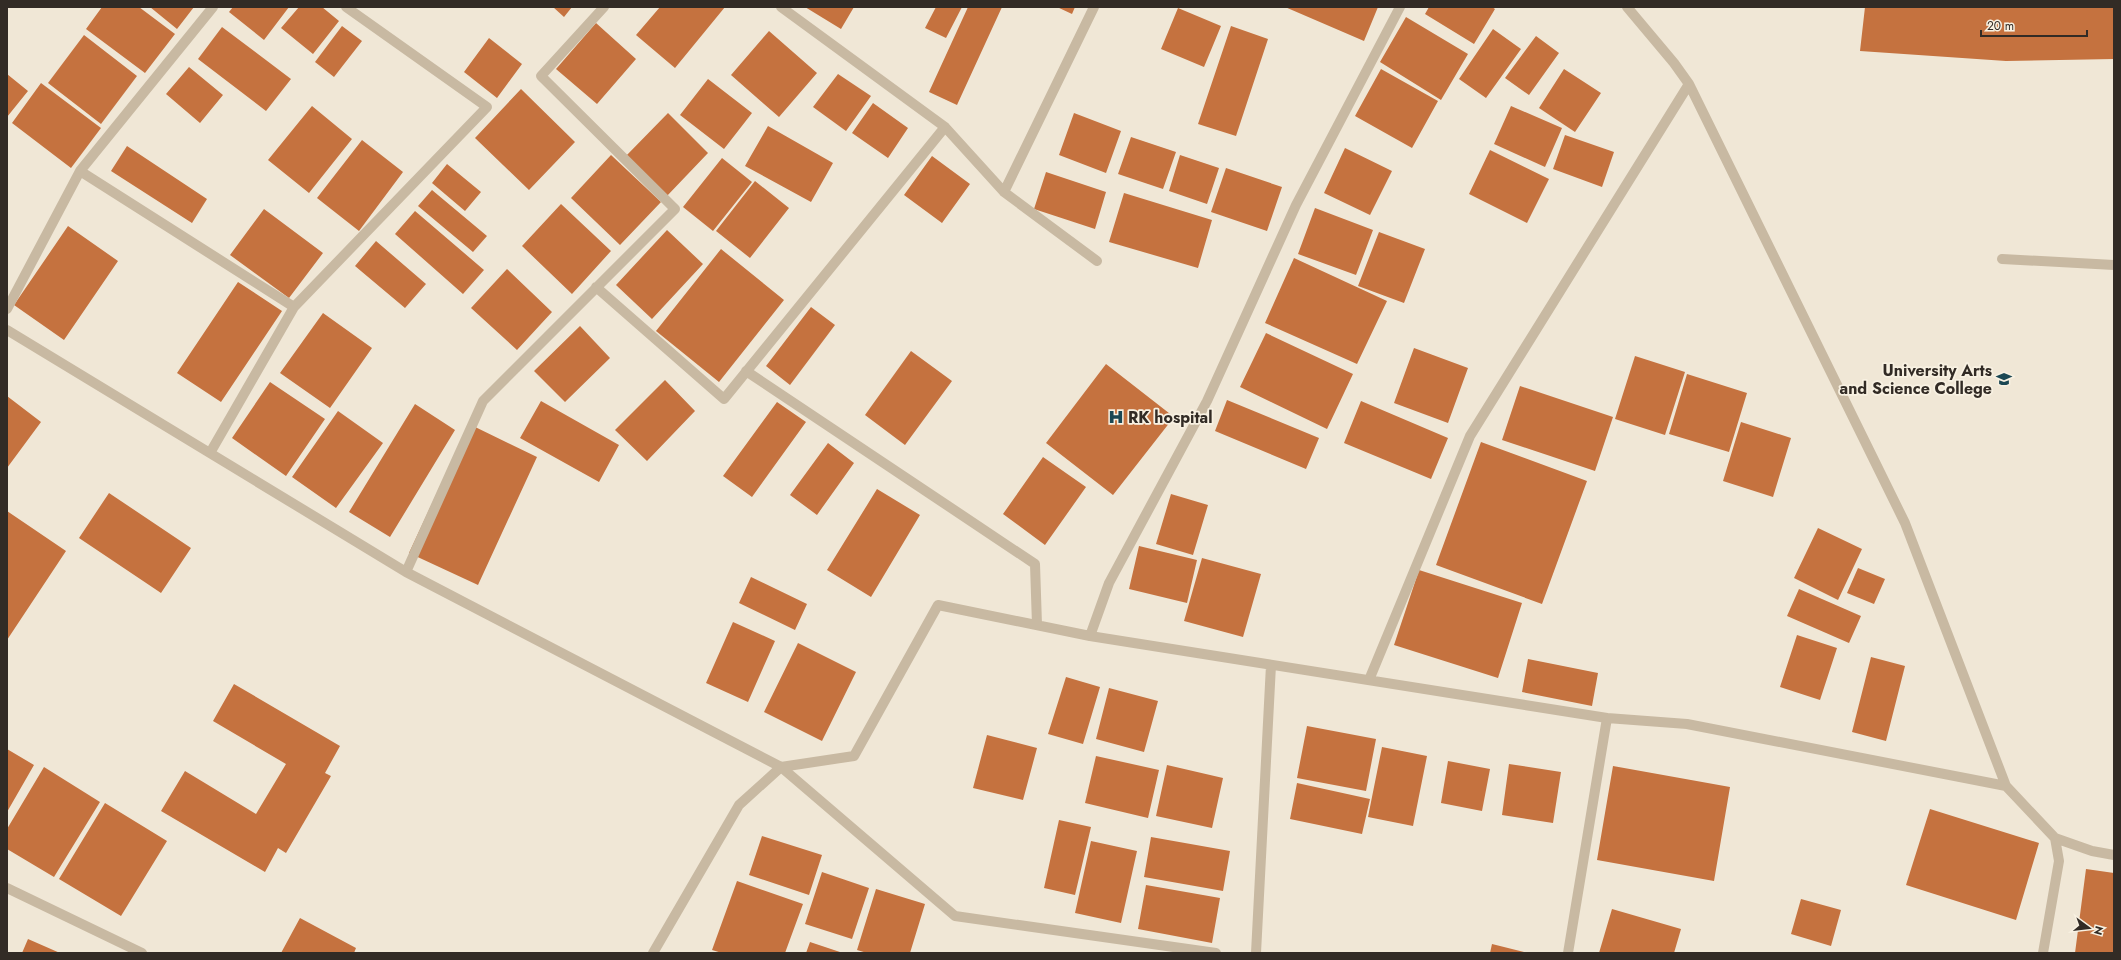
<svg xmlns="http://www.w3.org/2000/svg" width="2121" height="960" font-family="Jost,sans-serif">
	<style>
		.building { fill: #c5723f }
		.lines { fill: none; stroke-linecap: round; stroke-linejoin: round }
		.minor { stroke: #c8b9a2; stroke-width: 10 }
		.labels { text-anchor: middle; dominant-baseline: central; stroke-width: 3.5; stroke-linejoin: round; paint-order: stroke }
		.poi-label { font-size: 16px; font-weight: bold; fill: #322b25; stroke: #f8f1e2; text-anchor: end }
	</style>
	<rect width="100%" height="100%" fill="#f0e7d6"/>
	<!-- building -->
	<path class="building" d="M102,7H139L175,34L145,73L86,29Z
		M150,7H194L177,29Z
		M233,7H289L264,40L229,12Z
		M299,7H322L339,21L313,54L281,28Z
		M553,7H572L564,17Z
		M660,7H725L675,68L636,35Z
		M805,7H854L841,29Z
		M936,7H962L946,38L925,28Z
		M968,7H1002L957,105L929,92Z
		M1057,7H1075L1072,14Z
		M1285,7H1378L1364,41Z
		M1429,7H1492L1495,9L1474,44L1425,14Z
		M1865,7H2114V59L2006,61L1860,51Z
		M1178,8L1221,26L1204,67L1161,49Z
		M1406,17L1468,54L1441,100L1380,62Z
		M596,23L636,59L597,104L556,69Z
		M342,26L362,41L334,77L315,62Z
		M1231,26L1268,39L1236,136L1198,124Z
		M222,27L291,79L266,111L198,59Z
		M1493,29L1521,49L1486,98L1459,79Z
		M769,31L817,73L779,117L731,75Z
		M84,35L137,76L101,124L48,83Z
		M1536,36L1559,53L1529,95L1505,78Z
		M489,38L522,64L497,98L464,72Z
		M189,67L223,95L200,123L166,94Z
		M1381,69L1438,101L1412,148L1355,116Z
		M1564,69L1601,93L1575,132L1539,108Z
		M7,74L28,91L7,117Z
		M838,74L871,96L846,131L813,107Z
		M708,79L752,113L724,149L680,115Z
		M41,83L101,128L71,168L12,123Z
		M521,89L575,142L529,190L475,138Z
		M873,103L908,128L888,158L852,133Z
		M312,106L352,139L309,193L268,160Z
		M1511,106L1562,128L1545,167L1494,144Z
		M668,113L708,153L666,197L625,157Z
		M1074,113L1121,131L1106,173L1059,155Z
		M768,126L833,163L811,202L745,166Z
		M1565,135L1614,152L1602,187L1553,169Z
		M1131,137L1176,152L1163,189L1118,174Z
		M362,140L403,172L359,231L317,198Z
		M127,146L207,199L192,223L111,171Z
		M1345,148L1392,171L1370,215L1324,193Z
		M1490,150L1549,179L1527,223L1469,194Z
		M611,155L661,202L620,245L571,198Z
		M1180,155L1219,168L1207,204L1169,191Z
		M932,156L970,184L942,223L904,195Z
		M722,158L752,182L713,231L683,207Z
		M447,164L481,192L465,211L432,183Z
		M1226,168L1282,187L1267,231L1211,212Z
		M1046,172L1106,192L1095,229L1034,209Z
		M755,181L789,208L750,258L716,231Z
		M432,190L487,236L473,252L418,206Z
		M1124,193L1212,220L1198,268L1109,242Z
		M561,204L611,251L572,294L522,246Z
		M1315,208L1373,230L1356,275L1298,254Z
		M264,209L323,253L289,298L230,255Z
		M415,211L484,270L463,294L395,234Z
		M68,226L118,261L64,340L14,305Z
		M667,230L703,264L652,319L616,285Z
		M1379,232L1425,249L1404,303L1358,286Z
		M376,241L426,284L405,308L355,266Z
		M721,249L784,300L719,382L656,331Z
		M1294,258L1387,301L1357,364L1265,323Z
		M507,269L552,312L517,350L471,308Z
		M238,282L282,311L221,402L177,373Z
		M811,307L835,325L790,385L766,366Z
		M323,313L372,348L330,408L280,373Z
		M580,326L610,358L565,402L534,371Z
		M1266,333L1353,374L1327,429L1240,387Z
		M1414,348L1468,368L1448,423L1394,403Z
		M911,351L952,381L905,445L865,415Z
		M1635,356L1685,372L1665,435L1615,419Z
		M1106,364L1174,417L1113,495L1046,443Z
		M1687,374L1747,393L1729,452L1669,434Z
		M665,380L695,411L647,461L615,430Z
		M270,382L325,419L286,476L232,438Z
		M1520,386L1613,417L1595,471L1502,440Z
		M7,396L41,422L7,468Z
		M1227,400L1319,438L1306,469L1215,431Z
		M541,401L619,445L599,482L520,438Z
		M1361,401L1448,438L1431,479L1344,443Z
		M777,402L806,422L752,497L723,476Z
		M415,404L455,430L390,537L349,512Z
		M338,411L383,443L336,508L292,477Z
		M1741,422L1791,438L1773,497L1723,481Z
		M469,424L537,457L478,585L409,553Z
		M1481,442L1587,481L1542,604L1436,565Z
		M828,443L854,463L817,515L790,495Z
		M1043,457L1086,487L1045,545L1003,514Z
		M877,489L920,515L871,597L827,570Z
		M109,493L191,548L161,593L79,538Z
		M1171,494L1208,505L1193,555L1156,544Z
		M7,511L66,551L7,640Z
		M1818,528L1862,549L1838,600L1794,578Z
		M1139,546L1197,560L1187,603L1129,589Z
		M1202,558L1261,574L1243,637L1184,621Z
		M1858,568L1885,579L1874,604L1847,593Z
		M1419,570L1522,603L1498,678L1394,645Z
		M751,577L807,604L795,630L739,603Z
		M1799,589L1861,616L1849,643L1787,616Z
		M733,622L775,641L748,702L706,683Z
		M1797,635L1837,648L1820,700L1780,687Z
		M798,643L856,672L822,741L764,712Z
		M1871,657L1905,666L1886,741L1852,732Z
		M1528,659L1598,673L1592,706L1522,692Z
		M1066,677L1100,687L1083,744L1048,734Z
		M234,684L340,746L325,773L331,776L286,853L278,848L265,872L161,811L185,771L256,814L286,764L213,721Z
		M1109,688L1158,701L1144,752L1096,739Z
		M1307,726L1376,739L1366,791L1297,778Z
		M987,735L1037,748L1023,800L973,788Z
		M1382,747L1427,756L1413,826L1368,817Z
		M7,749L34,765L7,812Z
		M1096,756L1159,770L1148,818L1085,803Z
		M1448,761L1490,769L1482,811L1441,803Z
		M1509,764L1561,772L1553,823L1502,815Z
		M1167,765L1223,778L1212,828L1156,816Z
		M1613,766L1730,787L1714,881L1597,860Z
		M44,767L100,802L54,877L7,849V829Z
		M1297,783L1370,799L1362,834L1290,819Z
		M105,803L167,841L121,916L59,879Z
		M1930,809L2039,843L2016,920L1906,885Z
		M1059,820L1091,827L1075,895L1044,888Z
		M762,836L822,855L809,895L749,875Z
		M1151,837L1230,851L1223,891L1144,877Z
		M1091,841L1137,851L1121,923L1075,913Z
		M2086,869L2114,873V953H2075Z
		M822,872L869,888L852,939L805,924Z
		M737,881L803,904L785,953H722L712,950Z
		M1146,885L1220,898L1212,943L1138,929Z
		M876,889L925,904L910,953H867L857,950Z
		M1801,899L1841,910L1831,946L1791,934Z
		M1612,909L1681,929L1674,953H1599Z
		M300,918L356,948L354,953H281Z
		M28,939L60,953H22Z
		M810,942L843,953H806Z
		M1492,944L1524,952V953H1490Z"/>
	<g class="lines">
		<!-- minor -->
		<path class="minor" d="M213,7L80,171L294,307L487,107L346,7
			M781,7L945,127L1004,192L1097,261
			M1689,84L1905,523L2006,786
			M1004,192L1094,7
			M2002,259L2114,265
			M596,287L724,399L945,127
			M7,309L80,171
			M7,330L406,572L781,767L854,756L938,605L1090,636L1607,718L1687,724L2006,786L2055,838L2092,851L2114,855
			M746,371L1035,564L1037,625
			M210,453L294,307
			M406,572L483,401L675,209L541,76L604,7
			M1090,636L1109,583L1207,401L1296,205L1400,7
			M1369,680L1470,436L1689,84L1674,63L1627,7
			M7,888L142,953
			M653,953L739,805L781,767L955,916L1216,953
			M1256,953L1271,665
			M1568,953L1607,718
			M2043,953L2059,861L2055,838"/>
	</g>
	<!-- icons -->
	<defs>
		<symbol id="university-bare" viewBox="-9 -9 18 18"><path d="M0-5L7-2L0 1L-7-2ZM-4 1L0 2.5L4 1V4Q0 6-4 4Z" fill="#1b4753" stroke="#f8f1e2" stroke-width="2.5" paint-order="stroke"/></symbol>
		<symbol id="hospital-bare" viewBox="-9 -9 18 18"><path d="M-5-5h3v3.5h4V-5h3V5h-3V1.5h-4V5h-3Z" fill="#1b4753" stroke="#f8f1e2" stroke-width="2.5" paint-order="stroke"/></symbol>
	</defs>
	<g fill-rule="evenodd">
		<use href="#university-bare" x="1993" y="368" width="22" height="22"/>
		<use href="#hospital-bare" x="1105" y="406" width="22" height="22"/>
	</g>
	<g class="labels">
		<!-- poi labels -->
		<g class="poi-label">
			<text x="1992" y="370">University Arts<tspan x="1992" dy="18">and Science College</tspan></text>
			<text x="1128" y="417" text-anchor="start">RK hospital</text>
		</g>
	</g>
	<!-- border -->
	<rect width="2121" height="960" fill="none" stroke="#322b25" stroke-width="16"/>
	<!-- north arrow -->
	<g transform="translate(2089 928) rotate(105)" stroke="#f8f1e2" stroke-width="3" paint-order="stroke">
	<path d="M0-3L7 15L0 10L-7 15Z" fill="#322b25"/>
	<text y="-6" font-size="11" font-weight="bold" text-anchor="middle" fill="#322b25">N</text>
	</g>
	<!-- scale -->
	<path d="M1981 30v6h106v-6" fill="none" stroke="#322b25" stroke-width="2"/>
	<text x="1987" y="30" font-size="12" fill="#322b25" stroke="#f8f1e2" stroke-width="3" paint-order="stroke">20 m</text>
</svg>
